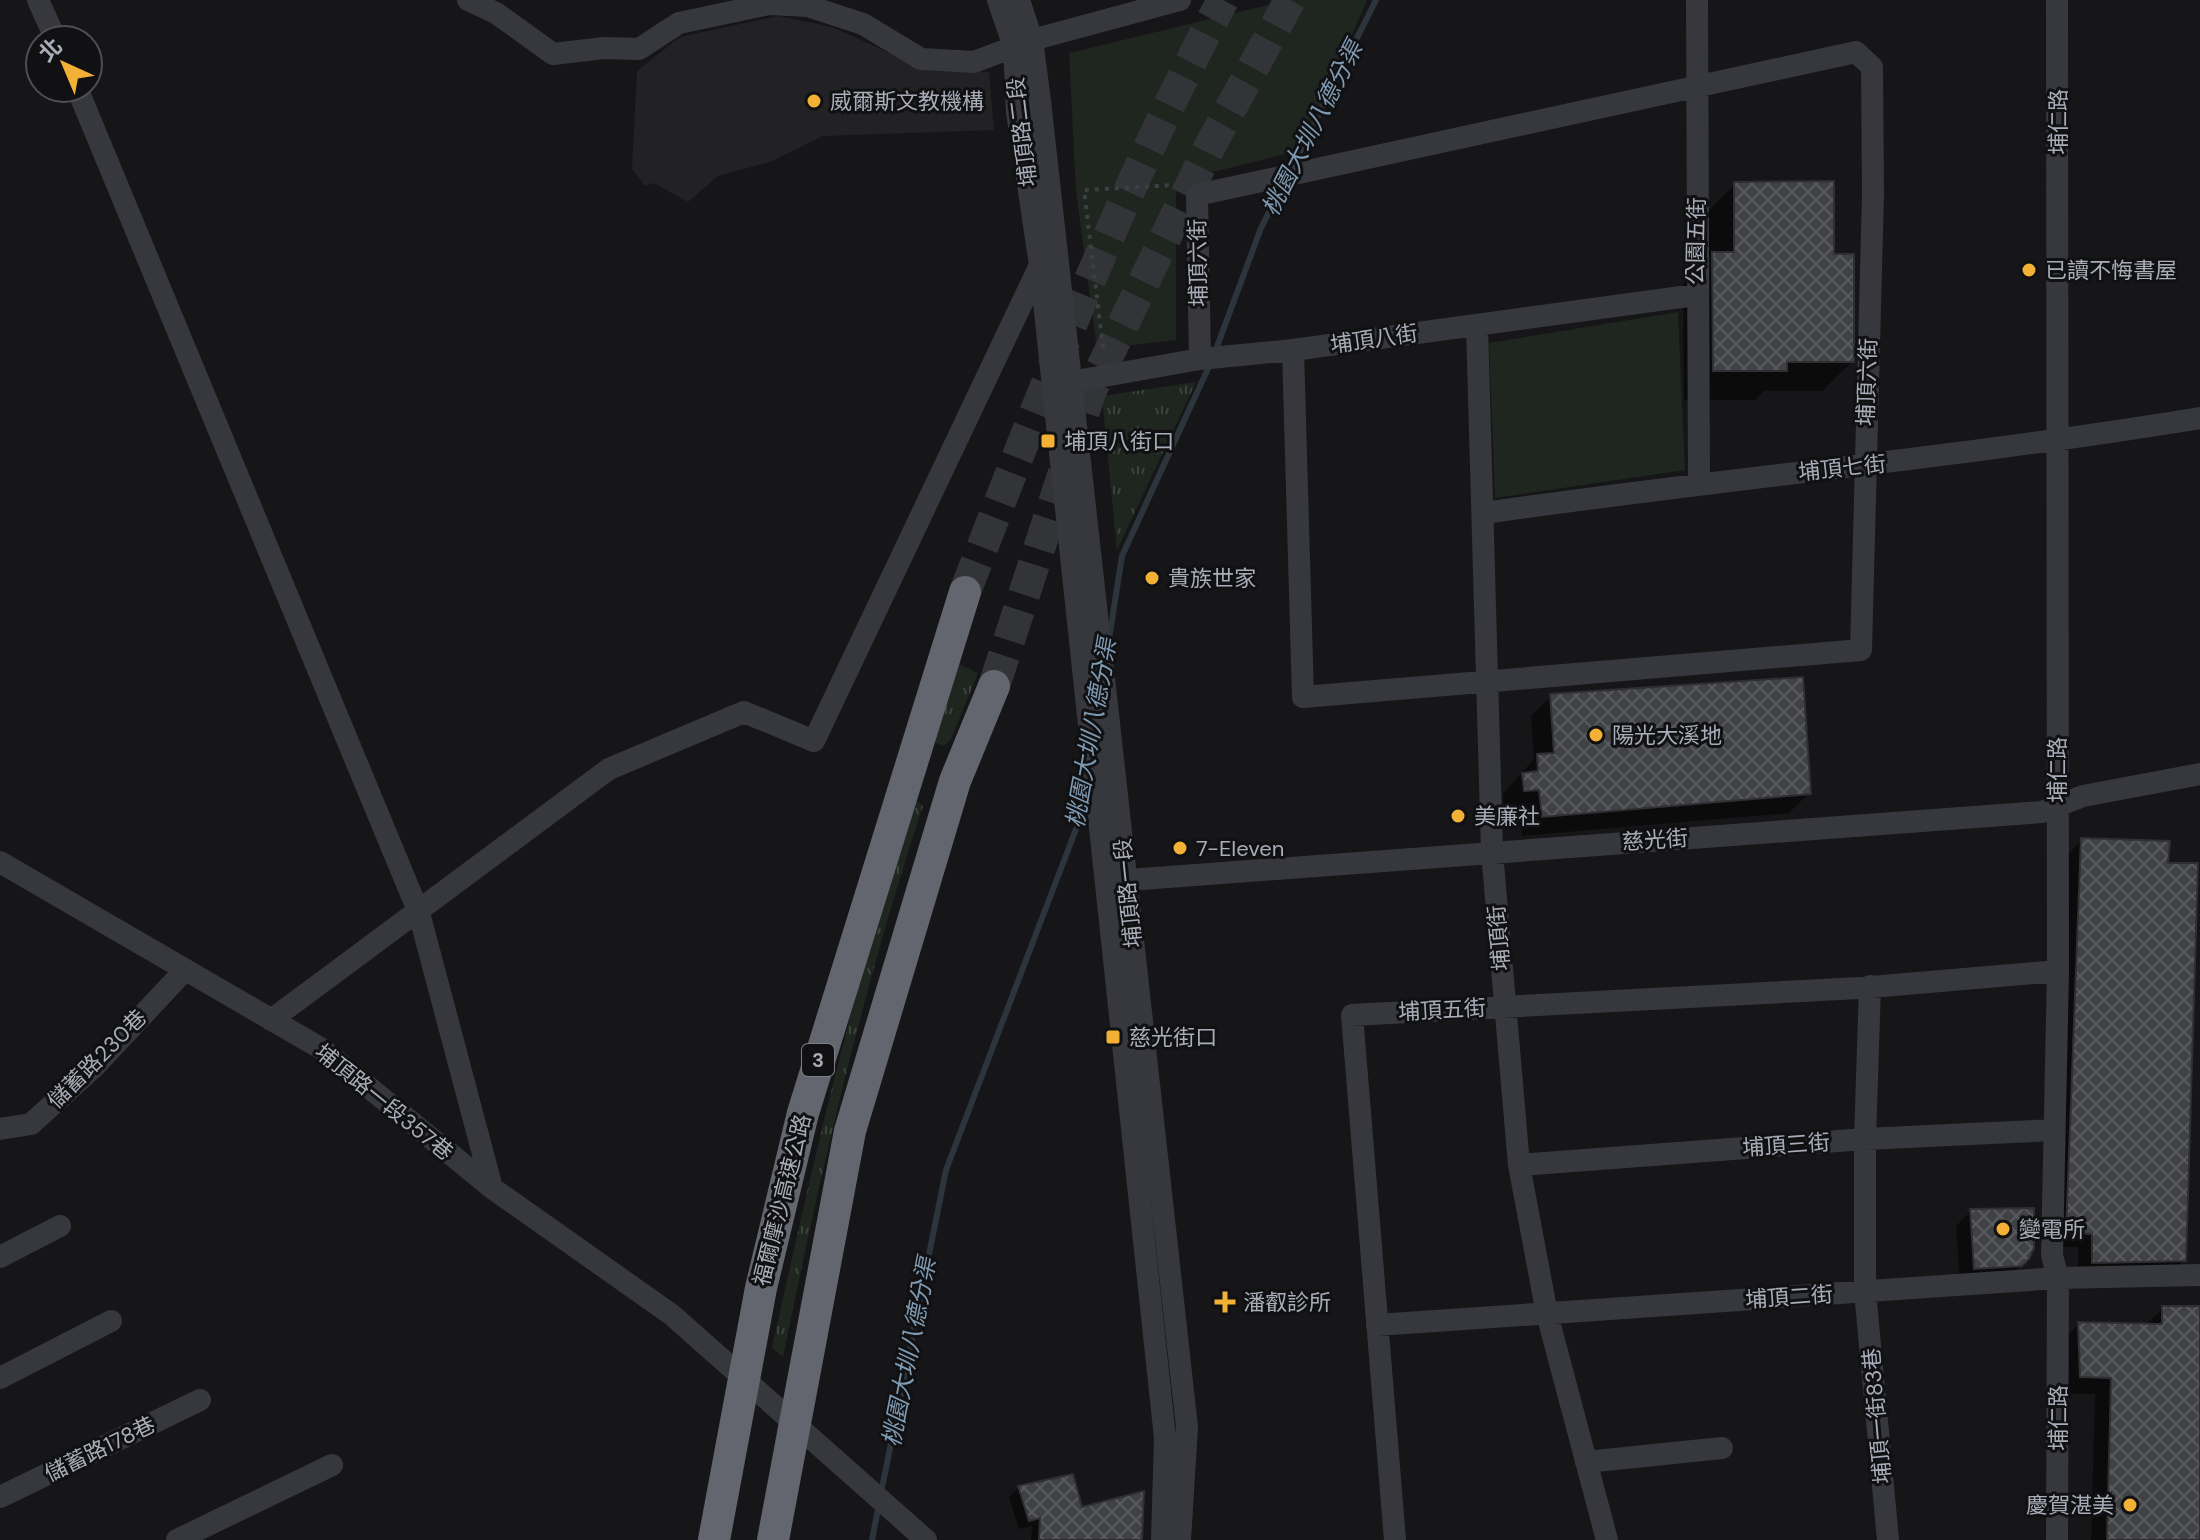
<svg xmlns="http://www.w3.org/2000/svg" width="2200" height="1540" font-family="'DM Sans','Noto Sans TC',sans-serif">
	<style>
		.built { fill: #222225 }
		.grass { fill: url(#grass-tufts) }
		.park { fill: #1e261f }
		.shadow { fill: #0007 }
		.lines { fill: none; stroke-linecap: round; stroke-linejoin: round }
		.stream { stroke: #2c353c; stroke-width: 6 }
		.building { fill: url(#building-cross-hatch); stroke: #303034; stroke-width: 2 }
		.highway-tunnel { stroke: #333438; stroke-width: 32; stroke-dasharray: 32 16; stroke-linecap: butt }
		.path { stroke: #3d3f44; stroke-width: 4; stroke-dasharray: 4 6; stroke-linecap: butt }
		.minor { stroke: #37383d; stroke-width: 22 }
		.highway { stroke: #63666e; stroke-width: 32 }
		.poi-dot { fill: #f2b134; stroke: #111113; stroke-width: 3 }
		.labels { text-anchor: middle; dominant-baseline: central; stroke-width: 6; stroke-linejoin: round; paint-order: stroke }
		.shield { fill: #111113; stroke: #7b7e86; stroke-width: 2 }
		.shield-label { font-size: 20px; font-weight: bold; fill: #a8adb8 }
		.poi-label { font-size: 22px; fill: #a8adb8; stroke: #111113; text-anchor: start }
		.street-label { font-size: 22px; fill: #a8adb8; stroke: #111113 }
		.water-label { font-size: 24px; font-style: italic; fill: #7f9bb3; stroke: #111113 }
	</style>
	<defs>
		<pattern id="grass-tufts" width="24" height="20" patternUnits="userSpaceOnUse" patternTransform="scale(2)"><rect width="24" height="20" fill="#1e261f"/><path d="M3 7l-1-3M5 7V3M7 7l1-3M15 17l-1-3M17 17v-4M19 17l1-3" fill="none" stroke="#3c433d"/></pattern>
		<pattern id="building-cross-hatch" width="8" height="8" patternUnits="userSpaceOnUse" patternTransform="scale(2)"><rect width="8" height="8" fill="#404145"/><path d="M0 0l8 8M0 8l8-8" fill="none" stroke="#595a5e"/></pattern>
	</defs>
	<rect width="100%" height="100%" fill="#161618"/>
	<!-- built -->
	<path class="built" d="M778,16L832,27L929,71L989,72L994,130L823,136L770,162L718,176L688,202L654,183L645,186L632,169L637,71L680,37Z"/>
	<!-- grass -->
	<path class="grass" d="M1196,382L1117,550L1102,396Z
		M959,664L978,673L951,739L944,746L936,743L935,737Z
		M916,800L923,806C863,987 821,1170 783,1357L772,1348C813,1163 854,979 916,800Z"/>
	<!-- park -->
	<path class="park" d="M1289,0H1367L1302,150L1176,181V340L1097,349L1076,191L1069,53Z
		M1678,312L1685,470L1495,498L1489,343Z"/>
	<!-- shadow -->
	<path class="shadow" d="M1735,184L1832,256L1852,362L1822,391H1764L1755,400H1684L1683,284L1705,262L1706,213Z
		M1551,696L1809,793L1789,813L1522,836L1520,809L1504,810L1503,794L1534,759L1531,716Z
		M2082,840L2166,865L2184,1260L2170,1275L2078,1277V1247H2053L2067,855Z
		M1971,1211L2021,1264L2005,1280L1960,1283L1956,1226Z
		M2163,1308H2200V1540H2091L2095,1394H2064L2062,1341L2079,1324L2145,1325Z
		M1019,1487L1080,1509L1140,1540H1031L1032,1526L1019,1529L1009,1497Z"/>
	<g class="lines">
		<!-- stream -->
		<path class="stream" d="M1292,168L1376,0
			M1215,352L1261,228L1285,181
			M1109,639L1122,556L1211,362
			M881,1493L946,1170L1081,816L1086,784
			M872,1540L879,1504"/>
	</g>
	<!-- building -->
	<path class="building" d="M1834,181V254H1854V362H1787V371H1713L1712,252H1734V182Z
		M1803,677L1811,794L1542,817L1539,790L1524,791L1522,773L1538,771L1537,754L1554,753L1550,694Z
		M2081,838L2170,841L2168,863H2198L2186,1261L2092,1263V1234L2066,1233Z
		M2034,1208V1248L2029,1259L2022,1266L1974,1269L1970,1209Z
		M2162,1306H2200V1540H2107L2111,1378L2080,1377L2078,1322L2162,1324Z
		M1073,1474L1082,1507L1144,1491L1142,1540H1039L1040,1518L1029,1521L1018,1486Z"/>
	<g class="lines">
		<!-- highway-tunnel -->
		<path class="highway-tunnel" d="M965,592C1043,390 1121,190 1223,0
			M994,686L1091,390L1210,146L1290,0"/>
		<!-- path -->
		<path class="path" d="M1103,348L1084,190L1175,185"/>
		<!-- minor -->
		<path class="minor" d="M38,0L56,40
			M468,0L496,13L553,54L604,48L639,49L679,23L769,4L808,6L863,24L921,59L974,62L1032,40L1180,0
			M998,0L1014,47L1017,112L1040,265L1165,1438L1162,1540
			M1019,0L1032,40L1040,101L1187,1427L1180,1540
			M1697,0L1699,483
			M2057,0L2058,971L2052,1255L2058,1278L2057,1540
			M77,88L419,913L492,1188
			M1477,326L1492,852L1519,1165L1547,1314L1607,1540
			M1200,359L1197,195L1856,52L1872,67L1873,194L1861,650L1303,697L1293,350
			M1059,384L1200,359L1293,350L1696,295
			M1484,513C1722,479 1962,457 2200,418
			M0,862L322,1049L492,1188L672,1315L926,1540
			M1115,881L2042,812L2083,796L2200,774
			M1870,986L1865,1139V1291L1888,1540
			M271,1020L609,769L744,712L814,741L1040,265
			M0,1129L31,1124L95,1066L185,970
			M1519,1165L1865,1139L2054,1130
			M0,1257L60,1226
			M1377,1325L2058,1278L2200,1275
			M0,1378L111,1321
			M1586,1462L1722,1448
			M0,1497L200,1400
			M177,1540L332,1465
			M1395,1540L1352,1015L1859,988L2058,971"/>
		<!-- highway -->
		<path class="highway" d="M714,1540L761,1288L803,1113L965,592
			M773,1540L850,1131L955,781L994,686"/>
	</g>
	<!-- markers -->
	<g class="poi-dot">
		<circle cx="814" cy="101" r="8"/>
		<circle cx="2029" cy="270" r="8"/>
		<rect x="1040" y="433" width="16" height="16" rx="4"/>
		<circle cx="1152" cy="578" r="8"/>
		<circle cx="1596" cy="735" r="8"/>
		<circle cx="1458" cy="816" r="8"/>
		<circle cx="1180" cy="848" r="8"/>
		<rect x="1105" y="1029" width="16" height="16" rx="4"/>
		<circle cx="2003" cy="1229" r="8"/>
		<path d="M1221 1290h8v8h8v8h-8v8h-8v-8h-8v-8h8z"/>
		<circle cx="2130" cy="1505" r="8"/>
	</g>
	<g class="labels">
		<!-- shield labels -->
		<rect class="shield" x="802" y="1044" width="32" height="32" rx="6"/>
		<g class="shield-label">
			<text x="818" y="1060">3</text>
		</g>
		<!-- poi labels -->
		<g class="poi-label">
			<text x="830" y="101">威爾斯文教機構</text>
			<text x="2045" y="270">已讀不悔書屋</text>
			<text x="1064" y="441">埔頂八街口</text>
			<text x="1168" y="578">貴族世家</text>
			<text x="1612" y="735">陽光大溪地</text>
			<text x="1474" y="816">美廉社</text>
			<text x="1196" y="848">7-Eleven</text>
			<text x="1129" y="1037">慈光街口</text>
			<text x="2019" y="1229">變電所</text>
			<text x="1243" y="1302">潘叡診所</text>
			<text x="2114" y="1505" text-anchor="end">慶賀湛美</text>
		</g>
		<!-- street labels -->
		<g class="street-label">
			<text transform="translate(2058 122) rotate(-90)">埔仁路</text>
			<text transform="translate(1022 132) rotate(-97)">埔頂路二段</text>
			<text transform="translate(1696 241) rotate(-89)">公園五街</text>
			<text transform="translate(1198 263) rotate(-91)">埔頂六街</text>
			<text transform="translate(1374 339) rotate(-8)">埔頂八街</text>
			<text transform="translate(1867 382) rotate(-88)">埔頂六街</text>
			<text transform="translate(1842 468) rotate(-6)">埔頂七街</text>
			<text transform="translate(2057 770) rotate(-90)">埔仁路</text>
			<text transform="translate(1655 840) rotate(-4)">慈光街</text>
			<text transform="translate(1128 893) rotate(-96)">埔頂路一段</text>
			<text transform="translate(1499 938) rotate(-95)">埔頂街</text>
			<text transform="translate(1442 1010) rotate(-3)">埔頂五街</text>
			<text transform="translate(97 1059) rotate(-45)">儲蓄路230巷</text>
			<text transform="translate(384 1102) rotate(39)">埔頂路一段357巷</text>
			<text transform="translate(1786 1145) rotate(-4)">埔頂三街</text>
			<text transform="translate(782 1200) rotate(-76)">福爾摩沙高速公路</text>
			<text transform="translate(1789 1297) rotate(-4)">埔頂二街</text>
			<text transform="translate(1877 1416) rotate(-95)">埔頂一街83巷</text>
			<text transform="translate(2058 1418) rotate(-90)">埔仁路</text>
			<text transform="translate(100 1449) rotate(-26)">儲蓄路178巷</text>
		</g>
		<!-- water labels -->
		<g class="water-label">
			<text transform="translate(1312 128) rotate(-63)">桃園大圳八德分渠</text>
			<text transform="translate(1091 733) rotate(-80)">桃園大圳八德分渠</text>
			<text transform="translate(909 1352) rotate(-79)">桃園大圳八德分渠</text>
		</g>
	</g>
	<!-- north arrow -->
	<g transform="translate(64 64) rotate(316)"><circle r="38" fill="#111113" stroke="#4d4f55" stroke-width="2"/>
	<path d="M0-6L14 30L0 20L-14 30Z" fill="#f2b134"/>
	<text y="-12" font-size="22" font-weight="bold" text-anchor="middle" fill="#a8adb8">北</text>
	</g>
</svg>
